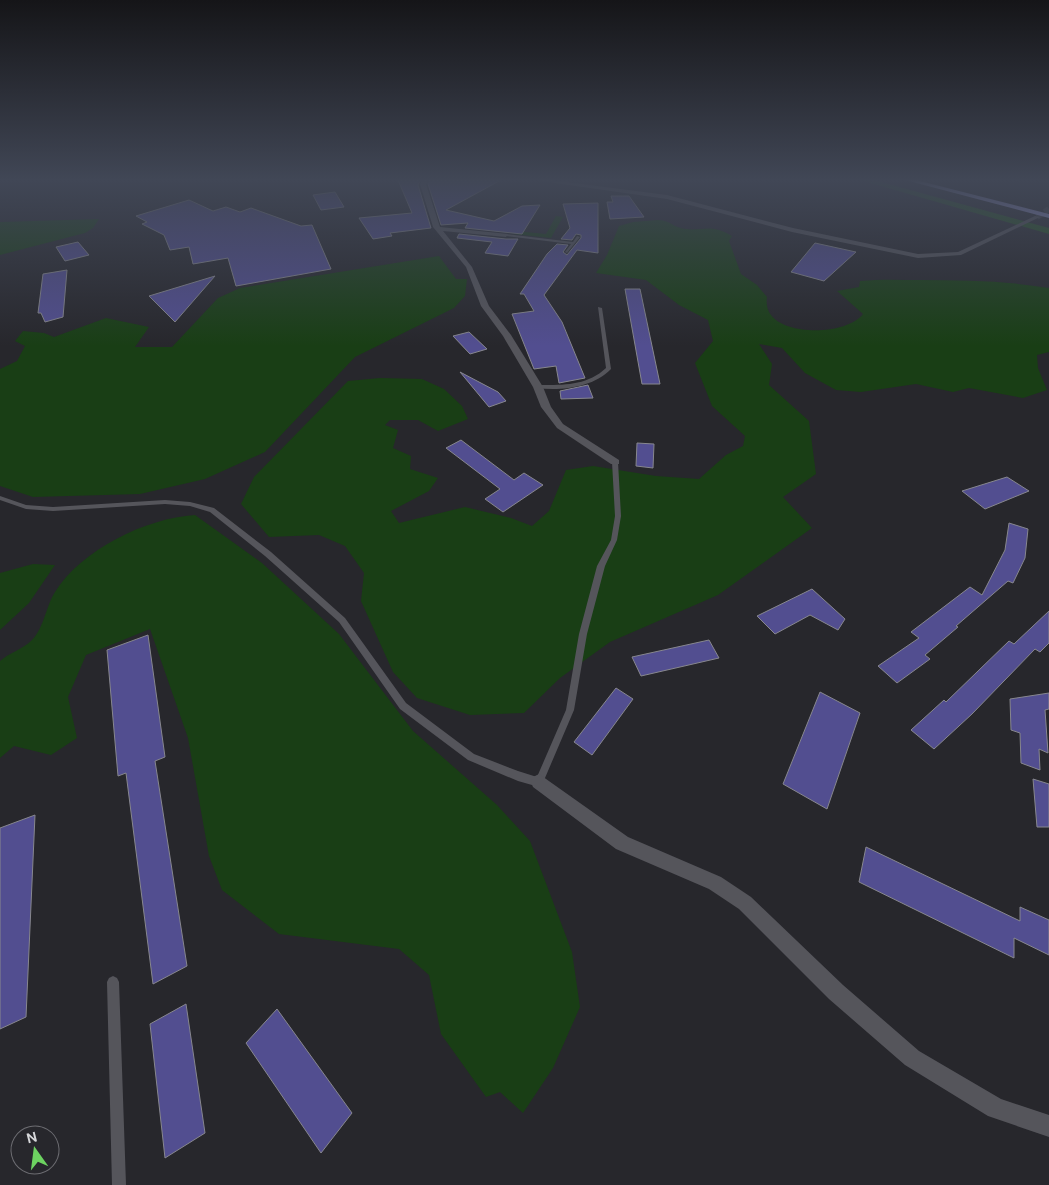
<svg xmlns="http://www.w3.org/2000/svg" width="1049" height="1185" font-family="'DM Sans',sans-serif">
	<style>
		.green { fill: #193e15 }
		.lines { fill: none; stroke-linecap: round; stroke-linejoin: round }
		.canal { fill: #23561d; fill-rule: evenodd }
		.building { fill: #524e90; stroke: #87878e }
		.minor-tunnel { stroke: #414146; stroke-width: 6; stroke-dasharray: 6 3; stroke-linecap: butt }
		.service { fill: #55555b; fill-rule: evenodd }
		.minor { fill: #55555b; fill-rule: evenodd }
		.trunk { fill: #9a9adb; fill-rule: evenodd }
	</style>
	<rect width="100%" height="100%" fill="#27272c"/>
	<!-- green -->
	<path class="green" d="M556,216L563,217L551,238L513,234L515,231L546,234Z
		M99,219L93,228L85,233L0,255V222Z
		M658,220C672,221 671,226 681,228C701,233 709,222 732,236L729,241L741,274L757,285L767,297C766,303 767,310 771,315C786,336 847,335 863,314L837,291L859,287L860,281C881,279 901,280 922,280C965,280 1007,281 1049,288V352L1037,355L1038,368L1047,390L1023,398L969,388L953,392L916,384L861,392L836,390L805,373L782,348L759,344L772,364L769,385L809,421L816,474L783,497L812,528L718,595L610,642L560,678L524,713L470,715L417,698L393,672L361,601L364,573L345,546L319,535L269,537L241,504L254,477L348,381L380,378L422,379L444,389L462,406L468,419L438,431L418,420H390L385,425L398,430L393,448L411,456L410,469L438,478L429,491L391,511L399,523L465,507L511,518L532,526L549,511L566,470L593,466L656,476L699,479L726,455L743,446L745,436L712,406L695,363L713,341L708,320L679,305L646,280L596,273L607,255L619,226L633,222Z
		M439,256L456,279H467L465,296L454,308L355,357L265,452L205,479L140,494L33,497L0,486V369L17,361L25,346L15,341L23,331L44,333L54,337L106,318L149,327L135,347H172L218,298L240,288Z
		M195,515L262,563L339,634L413,731L497,805L530,841L572,952L580,1007L553,1068L523,1113L500,1092L486,1097L441,1034L429,975L399,949L279,934L222,890L209,856L188,738L150,629L86,655L68,697L77,738L51,755L14,746L0,758V661C9,653 23,649 32,640C44,628 46,606 55,592C81,550 146,518 195,515Z
		M33,564L55,565L29,603L0,630V573Z"/>
	<g class="lines">
		<!-- canal -->
		<path class="canal" d="M860,180H874L1049,228V234Z"/>
	</g>
	<!-- building -->
	<path class="building" d="M398,180H420L418,185L431,228L390,233L392,236L373,239L359,218L412,213Z
		M430,180H501L446,210L494,221L522,206L540,205L522,234L465,228L468,223L441,225L428,184Z
		M335,192L344,207L321,210L313,195Z
		M611,196H629L644,217L610,219L607,202H613Z
		M189,200L213,211L226,207L240,212L251,208L301,226L312,225L331,269L236,286L228,258L193,264L189,247L170,250L164,235L142,224L147,222L136,216Z
		M598,203V253L577,250L544,295L562,322L585,378L559,383L556,366L534,369L512,314L534,311L524,294H520L547,254L557,244L568,245L563,252L567,255L581,238V235L576,234L572,240L561,239L570,228L563,204Z
		M459,234L506,239H518L508,256L485,253L492,242L457,238Z
		M78,242L89,255L65,261L56,247Z
		M815,243L856,252L824,281L791,272Z
		M67,270L63,317L45,322L41,313H38L43,274Z
		M215,276L175,322L149,296Z
		M625,289H640L660,384H642Z
		M469,332L487,349L470,354L453,336Z
		M460,372L498,392L506,401L489,407Z
		M588,385L593,398L561,399L560,391Z
		M461,440L514,480L524,473L543,485L503,512L485,499L500,489L446,448Z
		M637,443L654,444L653,468L636,466Z
		M1007,477L1029,491L985,509L962,491Z
		M1009,523L1028,529L1025,558L1013,583L1008,581L956,626L958,627L925,655L930,659L897,683L878,666L919,638L911,632L970,587L982,595L1005,550Z
		M812,589L845,619L838,630L810,615L775,634L757,616Z
		M1049,611V643L1040,652L1035,649L972,714L934,749L911,730L944,700L946,702L1009,641L1014,644Z
		M148,635L165,757L155,761L187,966L153,984L126,773L118,776L107,650Z
		M709,640L719,658L641,676L632,657Z
		M616,688L633,699L592,755L574,742Z
		M820,692L860,713L827,809L783,784Z
		M1049,693V709L1045,710L1048,753L1039,749L1040,770L1021,763L1020,733L1011,730L1010,699Z
		M1033,779L1049,784V827H1037Z
		M35,815L26,1017L0,1029V828Z
		M866,847L1020,921V907L1049,920V955L1014,938V958L859,882Z
		M186,1004L205,1133L165,1158L150,1024Z
		M277,1009L352,1113L321,1153L246,1043Z"/>
	<g class="lines">
		<!-- minor-tunnel -->
		<path class="minor-tunnel" d="M1037,217L1049,209"/>
		<!-- service -->
		<path class="service" d="M505,234L573,242L577,236L580,237L567,253L565,252L571,244L506,236Z
			M598,307L602,308L611,369C592,388 562,391 536,388L535,387L538,385C563,385 587,386 606,368Z
			M615,460L618,462L621,516L617,540L605,566L587,634L574,710L542,785L539,787L518,781L468,760L400,709L339,622L265,556L210,512L190,506L165,504L53,511L26,509L0,500V496L26,505L53,507L165,500L190,502L214,508L271,552L345,618L406,703L474,754L518,771L537,777L566,710L579,634L597,566L611,540L615,516L612,462Z
			M113,976L117,978L119,982L126,1185H112L107,982L109,978Z"/>
		<!-- minor -->
		<path class="minor" d="M422,180H428L426,184L440,227L508,234L506,237L443,231L472,267L489,306L511,335L543,387L551,407L563,424L619,460V464H611L557,428L541,407L533,387L503,336L481,306L466,267L433,227L420,184Z
			M534,180H551L667,195L793,228L918,254L958,252L1035,216L1040,217L961,255L918,258L792,232L667,199Z
			M539,774L628,837L721,877L751,897L843,985L919,1051L1001,1099L1049,1115V1137L988,1116L905,1065L829,999L739,909L709,889L616,849L533,787L531,782L533,777Z"/>
		<!-- trunk -->
		<path class="trunk" d="M905,180H916L1049,214V218Z"/>
	</g>
	<!-- sky -->
	<linearGradient id="sky" x2="0" y2="1"><stop stop-color="#151518"/><stop offset="0.52" stop-color="#414756"/><stop offset="1" stop-color="#414756" stop-opacity="0"/></linearGradient>
	<rect width="1049" height="346" fill="url(#sky)"/>
	<!-- north arrow -->
	<g transform="translate(35 1150) rotate(346)"><circle r="24" fill="#27272c" stroke="#6d6d72"/>
	<path d="M0-4L9 19L0 12L-9 19Z" fill="#6dd361"/>
	<text y="-8" font-size="14" font-weight="bold" text-anchor="middle" fill="#d6d7da">N</text>
	</g>
</svg>
